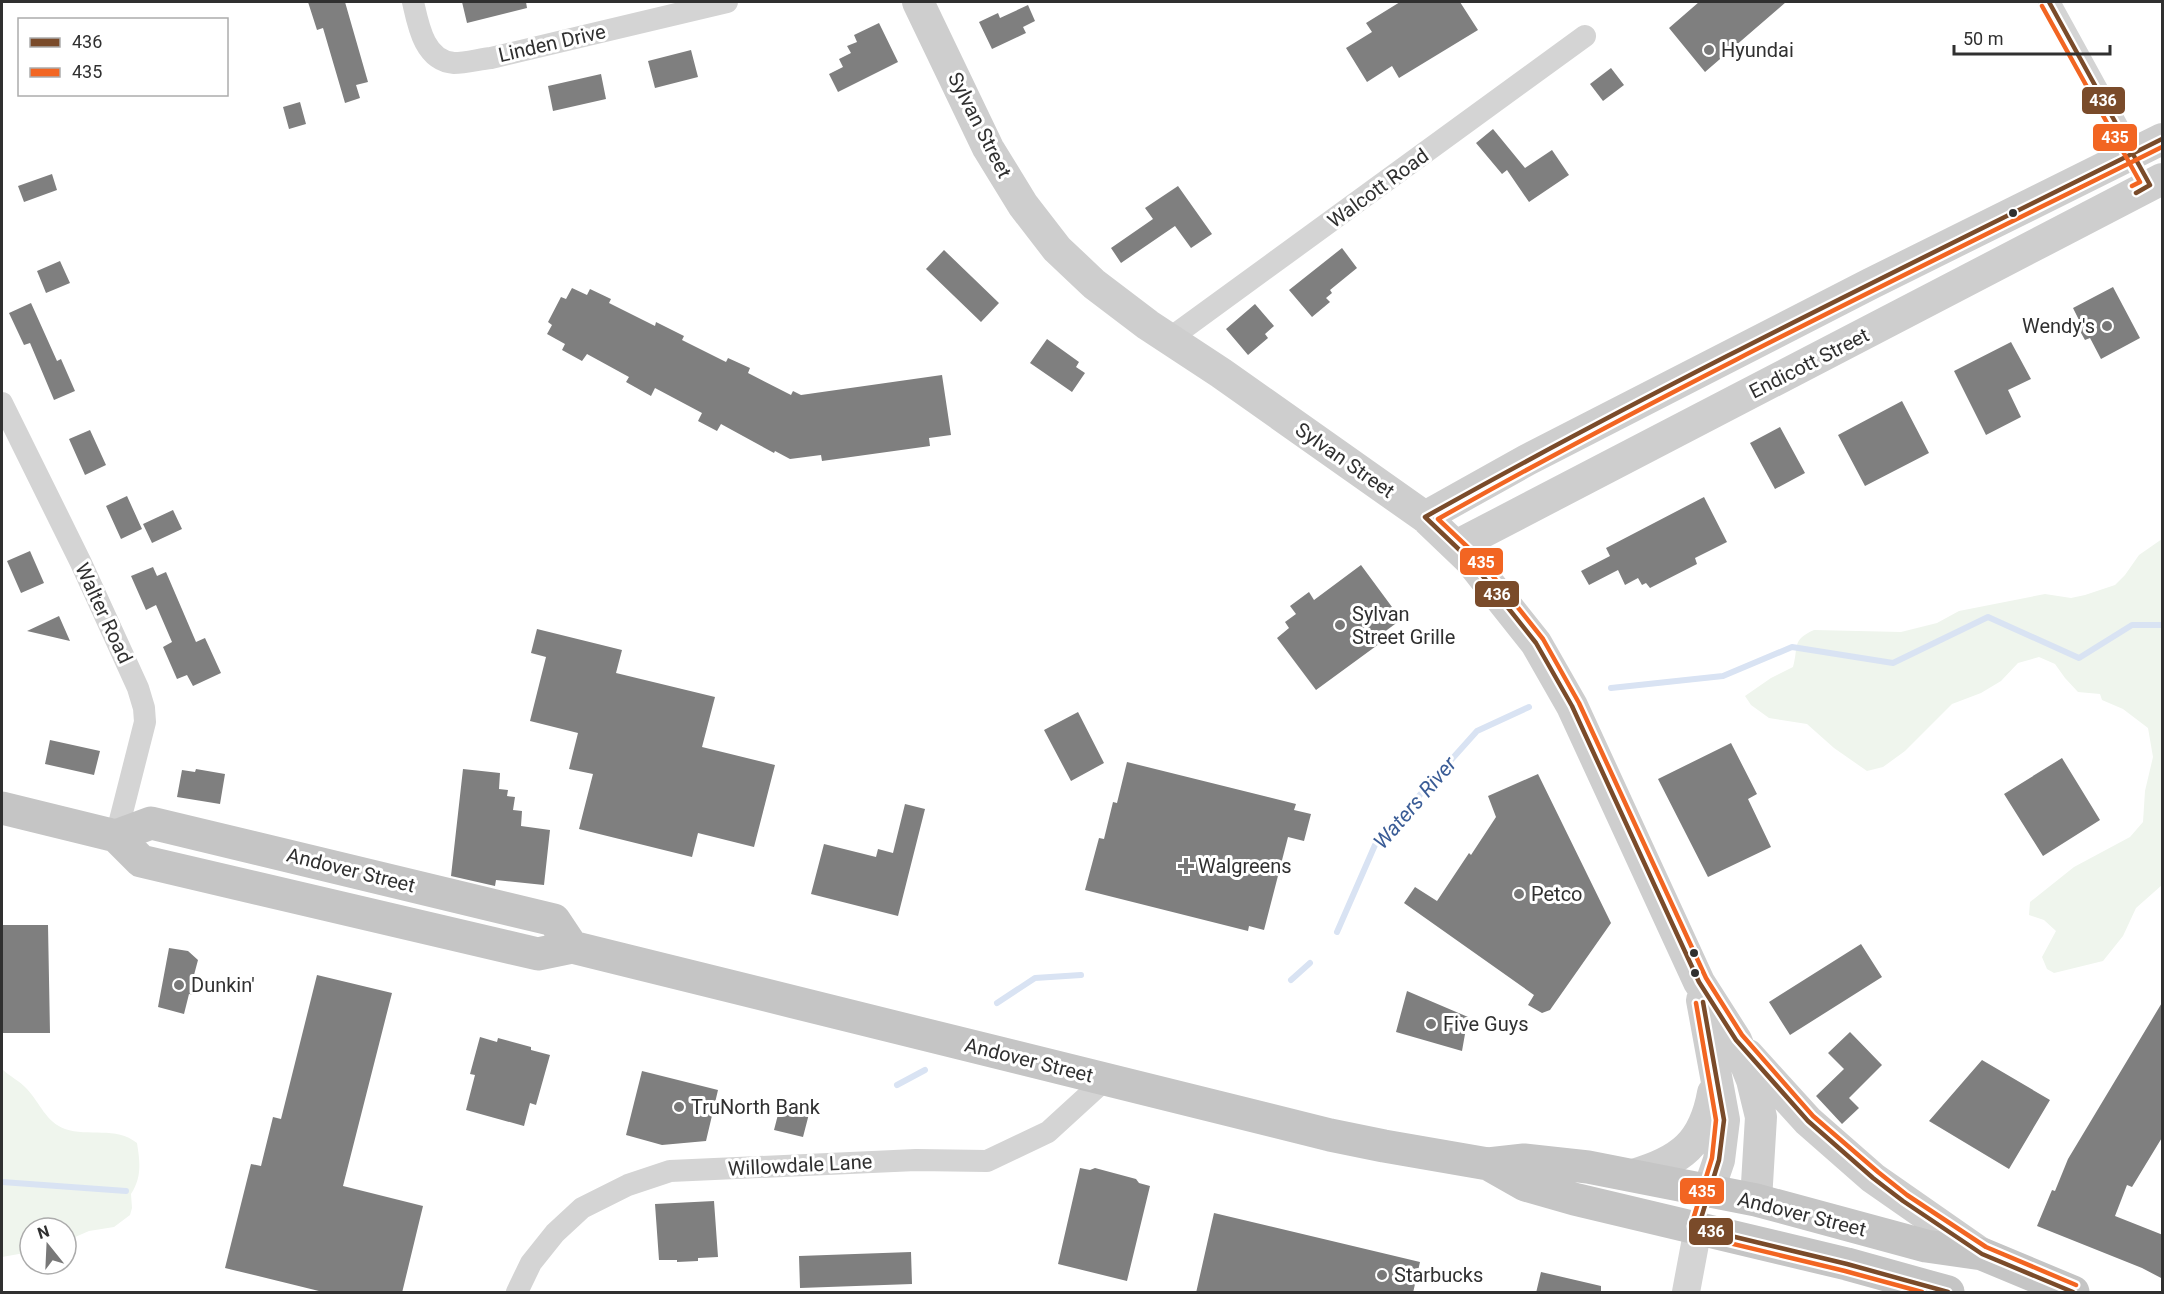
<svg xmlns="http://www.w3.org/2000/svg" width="2164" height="1294" font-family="Roboto,sans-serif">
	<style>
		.green { fill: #eff5ed }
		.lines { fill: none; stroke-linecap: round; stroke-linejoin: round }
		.stream { stroke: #d9e3f3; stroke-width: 6 }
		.building { fill: #7f7f7f }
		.minor { stroke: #d4d4d4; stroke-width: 22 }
		.tertiary { stroke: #d4d4d4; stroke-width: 28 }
		.secondary { stroke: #cecece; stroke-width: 32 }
		.trunk { stroke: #c5c5c5; stroke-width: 33 }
		.bus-1-casing { stroke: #fff; stroke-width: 9 }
		.bus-2-casing { stroke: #fff; stroke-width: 9 }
		.bus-1 { stroke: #7a4b2a; stroke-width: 4.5 }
		.bus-2 { stroke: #f26522; stroke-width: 4.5 }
		.poi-dot { fill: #787878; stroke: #fff; stroke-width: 2 }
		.bus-dot { fill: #303030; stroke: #fff; stroke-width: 2 }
		.labels { text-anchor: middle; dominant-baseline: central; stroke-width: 6; stroke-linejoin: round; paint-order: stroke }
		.street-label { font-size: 20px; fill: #303030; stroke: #fff }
		.poi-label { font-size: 20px; fill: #303030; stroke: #fff; text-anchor: start }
		.water-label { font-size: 21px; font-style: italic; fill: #3a5c96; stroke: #fff }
		.line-badge { stroke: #fff; stroke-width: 2 }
		.badge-label { font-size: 16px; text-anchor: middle; font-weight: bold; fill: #fff }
	</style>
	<rect width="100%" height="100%" fill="#fff"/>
	<!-- green -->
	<path class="green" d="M2162,539V885L2136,908L2123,936L2103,961L2054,973L2047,969L2042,957L2056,931L2044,920L2029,915L2030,902L2074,867L2130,837L2143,822L2145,791L2153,757L2148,728L2123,709L2102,700L2100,694L2078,692L2065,678L2055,664L2039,657L2018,663L2001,681L1981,693L1952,704L1905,751L1883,767L1867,771L1834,748L1807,724L1769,718L1751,705L1745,696L1771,678L1793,667C1799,647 1791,640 1814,630L1901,632L1937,623L1959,611L2045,594L2071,598L2085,595L2115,585L2125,575L2139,555Z
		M2,1069C9,1076 20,1081 27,1089C40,1103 46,1122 65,1129C88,1137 116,1126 137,1143C140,1162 142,1177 131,1194L132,1208L130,1215L114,1227L89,1231L66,1241V1228H30V1252L2,1257Z"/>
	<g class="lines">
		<!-- stream -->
		<path class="stream" d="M1611,688L1723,676L1792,647L1893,663L1988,617L2079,658L2132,625H2162
			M1337,932L1375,845L1477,731L1529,707
			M1291,980L1310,963
			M997,1003L1035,978L1081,975
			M897,1085L925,1070
			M2,1182L126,1191"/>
	</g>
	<!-- building -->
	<path class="building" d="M308,2H345L368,82L356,85L360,98L345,103L323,28L317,30Z
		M462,2H526L527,8L467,23Z
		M1400,2H1460L1478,30L1399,78L1392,66L1367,82L1346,48L1372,32L1366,23Z
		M1699,2H1786L1705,72L1669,28Z
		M1028,5L1035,21L1023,27L1026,33L992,49L979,22L998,13L1000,18Z
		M879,23L898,62L838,92L829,74L843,67L839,59L851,53L847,46L857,42L854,35Z
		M691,50L698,77L655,88L648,61Z
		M1611,68L1624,85L1603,101L1590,84Z
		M601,74L606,99L553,111L548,86Z
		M300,102L306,124L289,129L283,107Z
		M1493,129L1525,168L1552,150L1569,175L1529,202L1507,170L1502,174L1476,143Z
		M52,174L57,190L24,202L18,186Z
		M1178,186L1212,234L1191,248L1175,226L1121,263L1111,248L1153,219L1145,208Z
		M1342,248L1357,268L1330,290L1332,293L1326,298L1330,302L1312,317L1289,290Z
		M944,250L999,303L981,322L926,269Z
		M60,261L70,283L46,293L37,271Z
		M2113,287L2140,338L2101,359L2090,338L2085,340L2075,322L2079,320L2073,308Z
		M572,288L587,295L590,289L611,299L609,303L655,326L656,322L684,336L682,340L726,362L728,358L750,368L748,373L791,395L793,391L801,395L942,375L951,435L929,438L930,446L822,461L821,455L790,459L775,451L774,453L721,424L717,431L698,421L702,413L655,388L651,396L626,382L629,377L587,354L582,361L562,350L565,344L547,334L552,325L548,322L561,297L566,299Z
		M31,303L57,361L61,359L75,391L54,400L30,343L24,345L9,313Z
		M1255,304L1274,326L1265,334L1268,338L1248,355L1226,329Z
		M1047,339L1079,362L1076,367L1085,373L1072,392L1030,363Z
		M2011,342L2031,379L2008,390L2021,417L1986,435L1954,371Z
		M1902,401L1929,453L1865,486L1838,435Z
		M1780,427L1805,473L1775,489L1750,443Z
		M90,430L106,465L85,475L69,439Z
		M127,496L142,529L121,539L106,506Z
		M1704,497L1727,542L1695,558L1697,564L1650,588L1646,583L1642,585L1638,578L1625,585L1618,570L1589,585L1581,571L1610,556L1606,548Z
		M173,510L182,529L152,543L143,524Z
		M30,551L44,583L21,593L7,561Z
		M1361,565L1392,607L1390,608L1399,621L1379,636L1383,641L1316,690L1277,638L1289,628L1285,622L1296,614L1290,606L1309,592L1314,600Z
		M153,567L157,576L166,572L196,642L205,638L221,673L193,686L187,675L177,679L163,647L172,642L156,605L146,610L131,576Z
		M59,616L70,641L27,631Z
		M537,629L622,650L616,673L715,697L702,747L775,765L754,847L698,833L692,857L579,829L593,774L569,769L578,733L530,721L546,657L531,653Z
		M1078,712L1104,763L1071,781L1044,730Z
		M50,740L100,751L94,775L45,764Z
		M1731,743L1757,794L1748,799L1771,847L1708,877L1658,779Z
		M2062,758L2100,820L2043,856L2004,794Z
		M1127,762L1296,804L1294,810L1311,814L1304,841L1288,837L1264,930L1249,926L1248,931L1085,890L1099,838L1104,839L1113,802L1117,803Z
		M196,769L225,774L220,804L177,797L182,770L195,772Z
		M463,769L500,773L499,789L508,790L507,796L515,797L513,810L522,811L521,826L550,830L544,885L496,880L495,886L451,876Z
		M1538,774L1611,923L1550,1010L1542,1013L1528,1005L1534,995L1404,903L1415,887L1437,901L1469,853L1471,855L1496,817L1488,796Z
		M905,804L925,809L898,916L811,894L824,844L876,857L878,849L893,853Z
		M2,925H48L50,1033H2Z
		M1861,944L1882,977L1790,1035L1769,1002Z
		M169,948L188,951L198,960L194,975L199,976L194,995L189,994L184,1014L158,1007Z
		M317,975L392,993L343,1186L423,1206L402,1293H327L225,1268L251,1164L261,1166L273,1117L281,1119Z
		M1407,991L1468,1017L1462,1051L1396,1032Z
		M2163,1001V1136L2132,1187L2127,1185L2115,1216L2163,1235V1279L2142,1268L2037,1226L2052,1190L2055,1191L2068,1159Z
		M1850,1032L1882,1065L1849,1098L1859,1108L1842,1124L1816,1096L1844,1069L1828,1053Z
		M480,1037L497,1042L498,1038L531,1047V1050L550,1055L536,1105L530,1103L524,1126L466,1110L475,1075L470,1074Z
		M1982,1060L2050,1100L2009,1169L1929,1121Z
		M642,1071L718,1090L706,1141L662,1145L626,1135Z
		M781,1103L810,1110L803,1137L774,1130Z
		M1080,1168L1090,1170L1095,1168L1136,1179L1139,1183L1150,1186L1127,1281L1058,1264Z
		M714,1201L718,1257L698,1258V1261L677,1262V1260H659L655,1204Z
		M1214,1213L1420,1262L1413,1293H1196Z
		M911,1252L912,1284L800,1288L799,1256Z
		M1541,1272L1601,1286V1293H1536Z"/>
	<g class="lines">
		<!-- minor -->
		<path class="minor" d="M413,2C418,24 424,61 454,63C466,63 480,59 491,58L727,2
			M2049,2L2133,155
			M1169,339L1585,36
			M2,403L81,563L138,688L144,708L145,722L116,836
			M517,1292L531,1263L555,1233L582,1208L628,1185L670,1171L916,1160L987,1161L1048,1132L1106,1079"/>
		<!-- tertiary -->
		<path class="tertiary" d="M1686,1292L1698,1228"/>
		<!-- secondary -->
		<path class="secondary" d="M918,2L988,148L1023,205L1057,249L1094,284L1148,325L1221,373L1425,517L1470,560L1536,643L1572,706L1699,982L1736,1040L1752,1080L1761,1117L1756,1200
			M1425,517L1527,460L1870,284L2162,139
			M1456,546L2162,179
			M1702,1000L1724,1120L1719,1160L1708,1192
			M1748,1055L1808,1121L1873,1178L1982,1254
			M1633,1175C1681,1161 1704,1143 1713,1093"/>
		<!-- trunk -->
		<path class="trunk" d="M2,808L116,836L141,861L538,954L572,947L1330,1135L1384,1146L1488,1164L1524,1160L1588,1167L1756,1200L1926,1246L1982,1254L2073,1292
			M116,836L151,823L554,920L572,947
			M1488,1164L1525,1185L1574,1199L1847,1264L1948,1292"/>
		<defs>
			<path id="bus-1" d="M2049,2L2150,185L2136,193
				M1703,1002L1724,1120L1719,1160L1698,1228L1847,1264L1948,1292
				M2073,1292L1982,1254L1903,1201L1873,1178L1808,1121L1736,1040L1699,982L1572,706L1536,643L1470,560L1425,517C1666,382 1915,262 2162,139"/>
			<path id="bus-2" d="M2042,6L2140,182L2132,186
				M1696,1003L1716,1120L1712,1158L1691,1226L1692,1233L1696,1235L1845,1271L1922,1292
				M2076,1285L1986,1247L1907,1195L1878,1172L1813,1116L1742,1035L1706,978L1579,703L1543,639L1476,555L1438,519C1674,386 1919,268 2162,147"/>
		</defs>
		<!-- bus-1 casing -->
		<use href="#bus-1" class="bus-1-casing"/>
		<!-- bus-2 casing -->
		<use href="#bus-2" class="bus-2-casing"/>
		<!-- bus-1 -->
		<use href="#bus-1" class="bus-1"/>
		<!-- bus-2 -->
		<use href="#bus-2" class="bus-2"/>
	</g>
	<!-- markers -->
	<g class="poi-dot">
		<circle cx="1709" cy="50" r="6"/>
		<circle cx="2107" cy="326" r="6"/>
		<circle cx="1340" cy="625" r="6"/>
		<path d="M1183 857h6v6h6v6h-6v6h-6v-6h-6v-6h6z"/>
		<circle cx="1519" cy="894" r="6"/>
		<circle cx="179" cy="985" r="6"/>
		<circle cx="1431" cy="1024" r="6"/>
		<circle cx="679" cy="1107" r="6"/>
		<circle cx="1382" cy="1275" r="6"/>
	</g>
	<g class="bus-dot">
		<circle cx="2013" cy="213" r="5"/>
		<circle cx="1694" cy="953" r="5"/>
		<circle cx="1695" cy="973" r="5"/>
	</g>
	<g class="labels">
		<!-- street labels -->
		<g class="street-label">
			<text transform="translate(552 43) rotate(-13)">Linden Drive</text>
			<text transform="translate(980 125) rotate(63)">Sylvan Street</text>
			<text transform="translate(1378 188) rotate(-36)">Walcott Road</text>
			<text transform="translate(1809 363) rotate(-27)">Endicott Street</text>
			<text transform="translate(1345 460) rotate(35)">Sylvan Street</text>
			<text transform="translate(104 613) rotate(65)">Walter Road</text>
			<text transform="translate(351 870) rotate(14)">Andover Street</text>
			<text transform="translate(1029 1060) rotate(14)">Andover Street</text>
			<text transform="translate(800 1165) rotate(-3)">Willowdale Lane</text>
			<text transform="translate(1802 1214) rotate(14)">Andover Street</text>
		</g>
		<!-- poi labels -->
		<g class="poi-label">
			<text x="1721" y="50">Hyundai</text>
			<text x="2095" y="326" text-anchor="end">Wendy's</text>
			<text x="1352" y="614">Sylvan<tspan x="1352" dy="23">Street Grille</tspan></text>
			<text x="1198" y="866">Walgreens</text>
			<text x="1531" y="894">Petco</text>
			<text x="191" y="985">Dunkin'</text>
			<text x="1443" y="1024">Five Guys</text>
			<text x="691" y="1107">TruNorth Bank</text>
			<text x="1394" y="1275">Starbucks</text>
		</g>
		<!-- water labels -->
		<g class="water-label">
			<text transform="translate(1415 803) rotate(-49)">Waters River</text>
		</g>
	</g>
	<g class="line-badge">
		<rect x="2081" y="86" width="45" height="29" rx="6" fill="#7a4b2a"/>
		<rect x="2092" y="123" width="46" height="29" rx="6" fill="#f26522"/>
		<rect x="1459" y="547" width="45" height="29" rx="6" fill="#f26522"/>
		<rect x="1474" y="580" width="46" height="28" rx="6" fill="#7a4b2a"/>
		<rect x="1679" y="1177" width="46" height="28" rx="6" fill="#f26522"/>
		<rect x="1688" y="1217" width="46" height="29" rx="6" fill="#7a4b2a"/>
	</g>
	<g class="badge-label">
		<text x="2103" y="106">436</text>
		<text x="2115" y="143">435</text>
		<text x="1481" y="568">435</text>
		<text x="1497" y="600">436</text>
		<text x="1702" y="1197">435</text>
		<text x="1711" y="1237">436</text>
	</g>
	<!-- border -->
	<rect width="2164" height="1294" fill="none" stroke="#303030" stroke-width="6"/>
	<!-- legend -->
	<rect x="18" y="18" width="210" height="78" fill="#ffffff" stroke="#acacac" stroke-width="1.5"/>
	<rect x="30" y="38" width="30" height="9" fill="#7a4b2a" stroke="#acacac" stroke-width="1.5"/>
	<text x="72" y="48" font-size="18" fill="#303030">436</text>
	<rect x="30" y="68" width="30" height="9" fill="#f26522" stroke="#acacac" stroke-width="1.5"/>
	<text x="72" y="78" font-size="18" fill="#303030">435</text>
	<!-- north arrow -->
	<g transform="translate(48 1246) rotate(342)"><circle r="28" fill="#ffffff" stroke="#acacac" stroke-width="1.5"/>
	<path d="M0-4.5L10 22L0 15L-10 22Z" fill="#787878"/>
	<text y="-9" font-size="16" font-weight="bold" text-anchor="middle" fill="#303030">N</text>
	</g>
	<!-- scale -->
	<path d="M1954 45v9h156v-9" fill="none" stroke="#303030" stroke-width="3"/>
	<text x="1963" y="45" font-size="18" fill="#303030" stroke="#ffffff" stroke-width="4.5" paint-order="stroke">50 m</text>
</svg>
